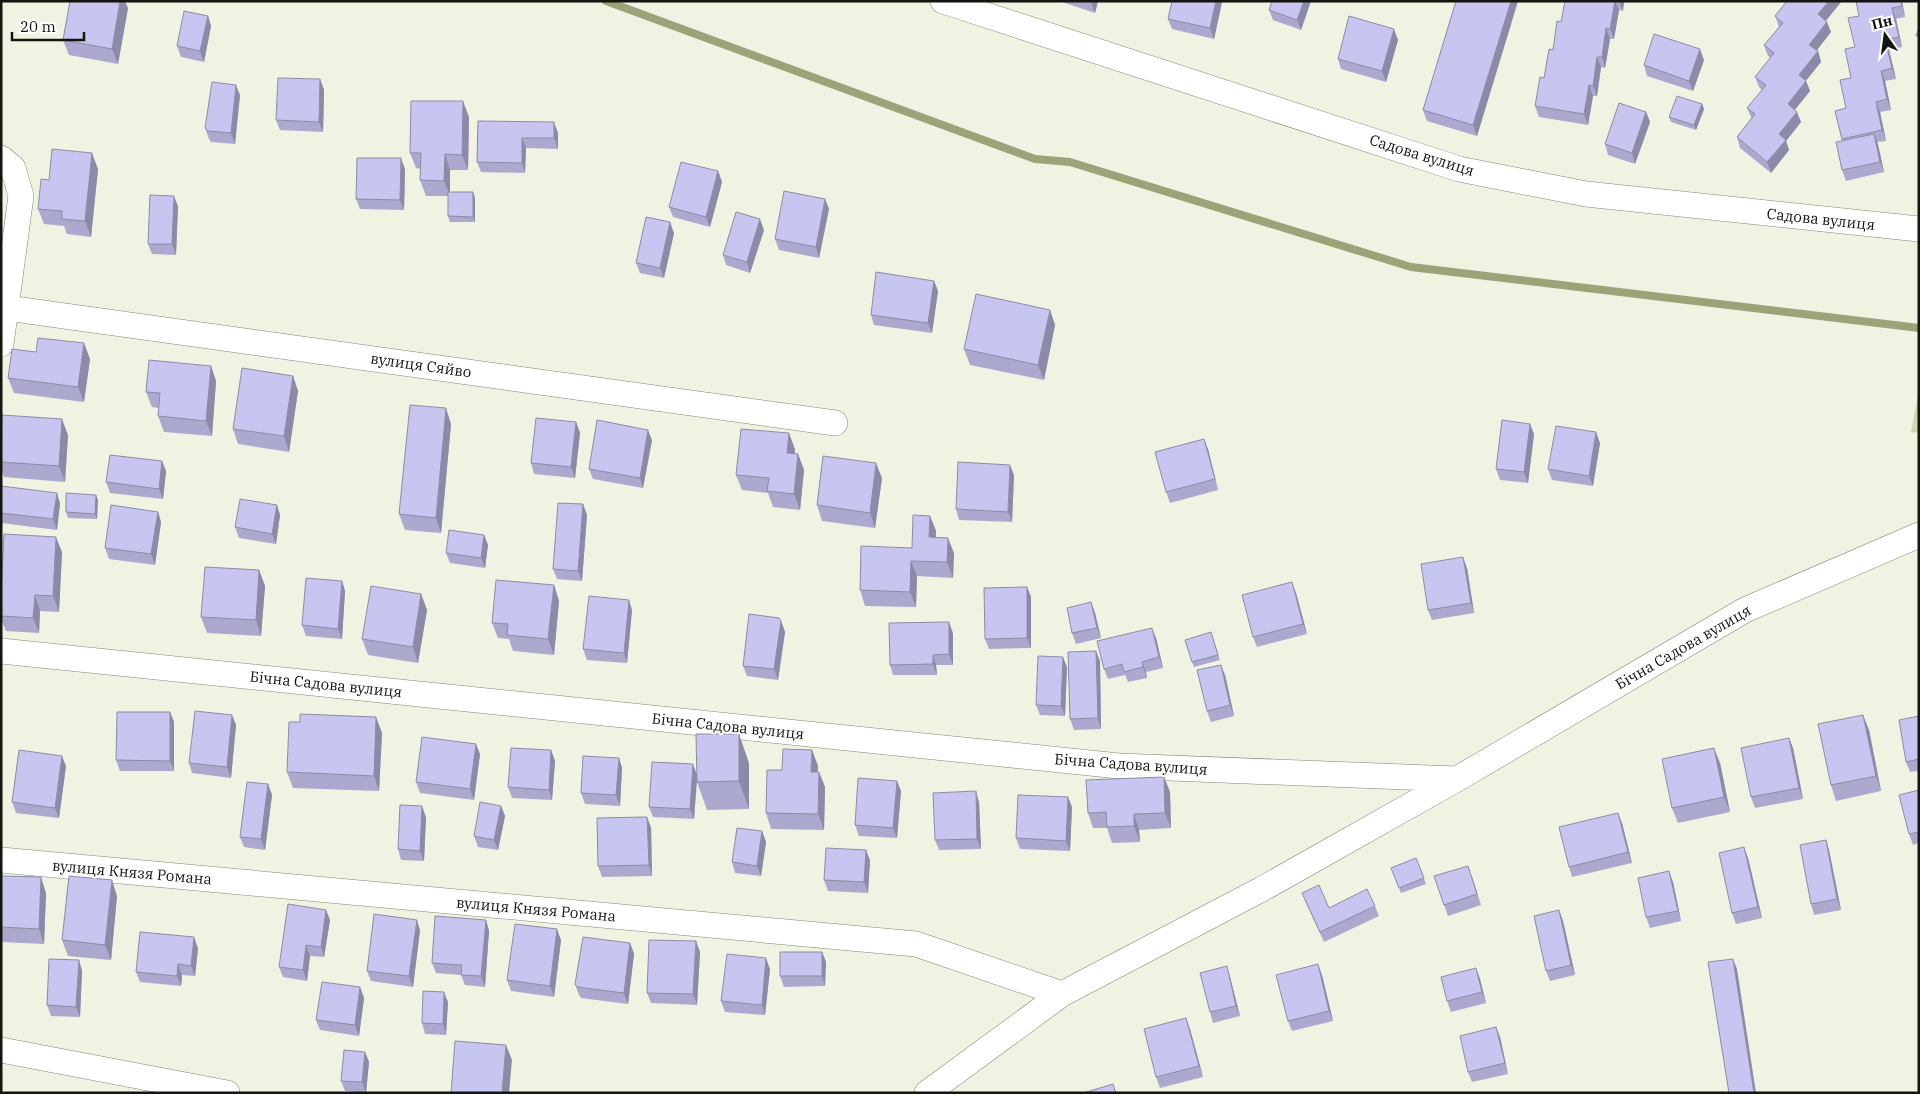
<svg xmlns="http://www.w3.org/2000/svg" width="1920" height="1094" font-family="'IBM Plex Serif',serif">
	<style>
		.green { fill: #d2d8ae }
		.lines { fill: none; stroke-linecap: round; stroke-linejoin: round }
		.stream { stroke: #9da278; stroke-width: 8 }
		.street-casing { stroke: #838677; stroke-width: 26 }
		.street { stroke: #fff; stroke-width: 25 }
		.wall { fill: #abaace }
		.shaded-wall { fill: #8b8ba8 }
		.building { fill: #c7c6f0; stroke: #8b8ba8 }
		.labels { text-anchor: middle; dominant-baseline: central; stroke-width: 4; stroke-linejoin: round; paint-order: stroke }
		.street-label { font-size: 15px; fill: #14150f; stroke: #fff }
	</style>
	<rect width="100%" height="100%" fill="#f0f3e2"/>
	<!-- green -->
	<path class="green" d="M1919,390V433L1911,432Z"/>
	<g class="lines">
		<!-- stream -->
		<path class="stream" d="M606,1L1035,159L1070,162L1411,267L1919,328"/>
		<defs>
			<path id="street" d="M943,1L1459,169L1586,194L1919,229
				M1,158L13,168L21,196L1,344
				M7,308L835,423
				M1,651L1119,766L1457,779
				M1,860L916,944L1062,994
				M1,1050L227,1093
				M927,1093L1062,994L1262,889L1457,779L1745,610L1919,535"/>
		</defs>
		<!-- street casing -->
		<use href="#street" class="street-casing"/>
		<!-- street -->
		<use href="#street" class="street"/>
	</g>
	<!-- wall -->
	<path class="wall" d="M1059,1H1098L1095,13Z
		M1172,1H1222V2L1214,39L1172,29L1168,19Z
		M1311,1L1301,30L1273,20L1269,10Z
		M1456,1H1518L1477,136L1427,121L1423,110Z
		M1565,1H1624L1623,11L1619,10L1614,39H1610L1605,68L1601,67L1597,96H1593L1588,125L1539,117L1535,106L1561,22Z
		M1787,1H1840L1841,2L1826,21L1831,32L1816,51H1818L1821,62L1806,81L1810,91L1795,110L1801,122L1786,141L1789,150L1771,173L1740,148L1737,137L1752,119L1747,108L1762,90L1759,87L1755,77L1771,58L1768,56L1764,45L1779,27L1775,16Z
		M1902,1L1905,17L1896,19L1902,47L1889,50L1896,79L1885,81L1891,110L1880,112L1886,141L1877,142L1884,172L1846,181L1842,170V141L1835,111L1846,108L1851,78L1859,16Z
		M128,8L118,64L69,55L63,40Z
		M208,16L211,26L204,62L181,57L177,46Z
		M1398,40L1386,82L1341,69L1338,59Z
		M1704,60L1693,91L1647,76L1644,65Z
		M320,79L324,90L323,132L280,130L276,120Z
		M240,95L235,144L211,142L209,139L205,128Z
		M1702,104L1704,109L1696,130L1671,122L1669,117Z
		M1646,112L1650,122L1635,164L1608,155L1605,144Z
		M469,117L468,170H450V192H473L475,198V222H450L448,216V196H426L420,180L421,169L416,168L410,153Z
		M478,121L558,133V149L526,148L525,173L481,172L477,162Z
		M98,169L91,237L67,234L64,226L44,224L38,209L49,180Z
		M405,169L404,210L360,209L356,199Z
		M718,171L722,182L710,227L673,217L669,207Z
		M825,199L829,209L819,258L779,250L775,239Z
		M178,206L176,255L152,254L148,244Z
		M764,230L750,273L726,265L723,255Z
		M674,233L664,278L640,273L636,263Z
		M934,281L938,291L932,333L874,325L871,315Z
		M1050,310L1055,325L1044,380L970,365L964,349Z
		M36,352L90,359L84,402L14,393L8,378Z
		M211,366L216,381L212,436L164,432L158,416L159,408L152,407L146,392Z
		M293,376L298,391L289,452L238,444L233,429Z
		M576,422L580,433L575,478L534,474L531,463Z
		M1,424L68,435L65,482L4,477L1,468Z
		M451,424L441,533L405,530L399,514Z
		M1530,424L1534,434L1528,483L1500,480L1496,469Z
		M652,440L643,488L593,479L589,469Z
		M1600,443L1593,486L1552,480L1548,469Z
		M795,449L794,454H798L804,470L800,510L773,507L768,493L742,490L736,475Z
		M1208,449L1218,490L1170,503L1166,492Z
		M162,461L166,471L163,499L110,493L106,482Z
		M1014,475L1012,522L959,520L956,509Z
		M882,478L875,528L822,521L817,505Z
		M1,486L60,503L57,530L1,523Z
		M96,495L98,500L97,519L68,518L66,512Z
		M583,504L587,515L582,581L557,579L553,569Z
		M277,505L280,515L276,544L239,538L235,527Z
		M158,512L161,522L155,565L109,559L105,548Z
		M930,516L936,531V537L954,553L953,578L917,576L916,607L865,606L860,590L912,548Z
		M484,535L488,545L485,568L450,563L446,553Z
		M62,552L59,612L40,611L39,633L6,631L1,619V595Z
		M1467,568L1474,613L1432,620L1428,610Z
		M259,570L265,586L261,636L207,633L201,617Z
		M342,581L345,591L342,639L306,636L302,625Z
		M554,585L559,601L554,655L513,651L509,639L498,638L492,623Z
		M1027,587L1031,597V648L989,649L985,639Z
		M1296,593L1307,634L1257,647L1253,637Z
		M421,594L427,610L418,663L368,655L362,639Z
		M1091,602L1095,613L1101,638L1076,644L1072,633Z
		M632,610L627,663L587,660L583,649Z
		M781,621L785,632L778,680L747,676L743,666Z
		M1211,632L1220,660L1194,667L1192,662Z
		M953,633V665H936L937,675H893L890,665Z
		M1156,638L1163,668L1146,672L1147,678L1128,682L1125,675L1108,679L1104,669Z
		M1096,651L1100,661L1101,729L1074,730L1070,719Z
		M1067,667L1065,716L1040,715L1036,705Z
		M1225,675L1234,716L1211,722L1207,711Z
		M170,712L174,722V771H120L116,760Z
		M232,715L236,725L231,778L192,773L189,763Z
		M1919,716V771L1910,772L1906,762Z
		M1869,730L1881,791L1836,801L1831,785Z
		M382,733L379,791L293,788L287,772Z
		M1789,738L1793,748L1803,799L1755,808L1751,797Z
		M551,750L555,761L552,800L512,798L508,787Z
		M812,750L818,766L817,772H819L825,787L824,830L771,829L766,813L782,770Z
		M480,754L474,800L420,793L416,782Z
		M619,758L622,768L620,806L585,804L581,793Z
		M749,763V809L707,810L697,782L694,819L653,817L649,807L697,773Z
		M1720,763L1730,812L1678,823L1672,808Z
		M66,766L59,818L16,813L12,802Z
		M1164,777L1170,792L1171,828L1139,830L1140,842L1112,843L1107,828H1093L1088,813Z
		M897,781L901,791L897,838L859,836L855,825Z
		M268,784L272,795L265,850L244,847L240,837Z
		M1919,790V843L1913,845L1909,834Z
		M1068,797L1072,807L1070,851L1020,849L1016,838Z
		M979,802L981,849L939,850L935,840Z
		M501,806L505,816L498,850L478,847L474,836Z
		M426,817L424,861L401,860L398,849Z
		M1622,823L1632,863L1572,877L1569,867Z
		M651,827L652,876L602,877L598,866Z
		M762,831L766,842L761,876L735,873L732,862Z
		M1826,840L1829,850L1841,910L1814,915L1811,904Z
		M1416,858L1426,884L1401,893L1391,868Z
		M1748,858L1762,918L1736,924L1732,913Z
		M870,860L868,893L828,891L824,880Z
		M1,876L46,893L44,944L1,942Z
		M1434,876H1472L1481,905L1448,916Z
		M1673,882L1681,921L1650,928L1646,917Z
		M1302,893L1329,908L1375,906L1379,916L1324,942L1306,903Z
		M117,896L111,960L68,956L62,940Z
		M326,910L330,920L324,957L310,956L307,981L283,977L279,967Z
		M1559,910L1563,921L1575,975L1550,981L1546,971Z
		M486,920L489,931L485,987L465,985L461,975L436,973L432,963Z
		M420,930L413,987L371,981L367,971Z
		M561,940L554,997L511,991L507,980Z
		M630,943L634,954L628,1004L581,998L579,995L575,984Z
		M198,948L195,976L182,975L181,986L140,982L136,972Z
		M700,952L697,1005L651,1003L647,993Z
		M822,952L826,962L825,986L784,987L780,976Z
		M79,960L82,971L80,1017L51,1016L47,1005Z
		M1476,968L1480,979L1486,1003L1451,1012L1447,1001Z
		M770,969L765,1015L725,1012L721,1001Z
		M1322,975L1333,1021L1292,1031L1288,1021Z
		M1230,977L1240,1016L1213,1023L1210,1012Z
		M360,987L364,998L359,1036L320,1030L316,1020Z
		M448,1002L446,1035L425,1034L422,1023Z
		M1496,1027L1500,1037L1508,1074L1472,1082L1468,1072Z
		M1190,1029L1203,1077L1160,1088L1156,1077Z
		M365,1052L369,1062L366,1093L345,1091L341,1081Z"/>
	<!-- shaded-wall -->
	<path class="shaded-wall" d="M120,1H125L128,8L118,64L112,49Z
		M1091,1H1098L1095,13L1091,2Z
		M1216,1H1222V2L1214,39L1210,28Z
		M1304,1H1311L1301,30L1297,20Z
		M1511,1H1518L1477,136L1473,125Z
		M1615,1L1619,10L1614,39L1610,29Z
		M1619,1H1624L1623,11Z
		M1829,1H1840L1841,2L1822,25L1818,14Z
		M1901,1H1902L1905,17L1902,6Z
		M1892,8L1896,19L1902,47L1899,37Z
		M208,16L211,26L204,62L200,51Z
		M1827,22L1831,32L1813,55L1809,45Z
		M1606,28L1610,39L1605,68L1602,57Z
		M1394,29L1398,40L1386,82L1382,71Z
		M1885,40L1889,50L1896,79L1892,68Z
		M1700,49L1704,60L1693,91L1689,81Z
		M1818,51L1821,62L1802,85L1799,75Z
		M1597,57L1601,67L1597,96L1593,86Z
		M1881,71L1885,81L1891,110L1887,99Z
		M320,79L324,90L323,132L319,122Z
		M1806,81L1810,91L1791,114L1788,104Z
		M236,85L240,95L235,144L231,133Z
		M1589,85L1593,96L1588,125L1584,114Z
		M463,101L469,117L468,170L462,155Z
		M1876,102L1880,112L1886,141L1882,130Z
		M1702,104L1704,109L1696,130L1694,125Z
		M1646,112L1650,122L1635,164L1632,153Z
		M1797,112L1801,122L1786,141L1789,150L1771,173L1767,162L1779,134Z
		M554,122L558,133V149L554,138Z
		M1874,134L1878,144L1884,172L1880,162Z
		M522,138L526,148L525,173L522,163Z
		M92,153L98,169L91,237L85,221Z
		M445,154L450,170V196L444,181Z
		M401,158L405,169L404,210L400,200Z
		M718,171L722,182L710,227L706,217Z
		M473,192L475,198V222L473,217Z
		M174,196L178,206L176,255L172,244Z
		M825,199L829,209L819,258L816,247Z
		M760,219L764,230L750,273L747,262Z
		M670,222L674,233L664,278L660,268Z
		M934,281L938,291L932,333L928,323Z
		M1050,310L1055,325L1044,380L1038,365Z
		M84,343L90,359L84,402L78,387Z
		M211,366L216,381L212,436L206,421Z
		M293,376L298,391L289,452L284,436Z
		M446,408L451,424L441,533L436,518Z
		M62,419L68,435L65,482L59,466Z
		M576,422L580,433L575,478L571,467Z
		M1530,424L1534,434L1528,483L1524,472Z
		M648,430L652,440L643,488L640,478Z
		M1596,432L1600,443L1593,486L1589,476Z
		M789,433L795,449L793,468L787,453Z
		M1204,439L1208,449L1218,490L1215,479Z
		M798,454L804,470L800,510L794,494Z
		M162,461L166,471L163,499L159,489Z
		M876,463L882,478L875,528L870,513Z
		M1010,465L1014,475L1012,522L1008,512Z
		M57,493L60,503L57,530L53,519Z
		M96,495L98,500L97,519L95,514Z
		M583,504L587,515L582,581L578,571Z
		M277,505L280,515L276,544L272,534Z
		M158,512L161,522L155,565L151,554Z
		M930,516L936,531L935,552L929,537Z
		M484,535L488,545L485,568L481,558Z
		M56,537L62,552L59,612L53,596Z
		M948,538L954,553L953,578L947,562Z
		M1463,557L1467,568L1474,613L1471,603Z
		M911,561L917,576L916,607L910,592Z
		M259,570L265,586L261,636L256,620Z
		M342,581L345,591L342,639L338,629Z
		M1292,582L1296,593L1307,634L1303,624Z
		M554,585L559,601L554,655L548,639Z
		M1027,587L1031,597V648L1027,638Z
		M421,594L427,610L418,663L413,647Z
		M35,595L40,611L39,633L33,618Z
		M629,600L632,610L627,663L624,653Z
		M1091,602L1095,613L1101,638L1097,628Z
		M781,621L785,632L778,680L774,669Z
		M949,622L953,633V665L949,654Z
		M1152,628L1156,638L1163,668L1159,657Z
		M1096,651L1100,661L1101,729L1098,718Z
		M933,655L936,665L937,675L933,664Z
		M1063,657L1067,667L1065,716L1061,706Z
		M1142,662L1146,672L1147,678L1143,667Z
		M1221,665L1225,675L1234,716L1230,705Z
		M170,712L174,722V771L170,761Z
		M232,715L236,725L231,778L227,767Z
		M1863,715L1869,730L1881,791L1876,776Z
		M376,717L382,733L379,791L374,776Z
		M739,734L749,763V809L739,781Z
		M1789,738L1793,748L1803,799L1799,788Z
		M476,744L480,754L474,800L470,789Z
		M1714,748L1720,763L1730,812L1724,797Z
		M551,750L555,761L552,800L549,790Z
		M812,750L818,766L817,787L811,772Z
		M62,756L66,766L59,818L55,808Z
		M619,758L622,768L620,806L616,795Z
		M693,764L697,775L694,819L690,809Z
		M819,772L825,787L824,830L818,814Z
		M1164,777L1170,792L1171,828L1165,813Z
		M897,781L901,791L897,838L893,828Z
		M268,784L272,795L265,850L261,839Z
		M976,791L979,802L981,849L977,839Z
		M1068,797L1072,807L1070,851L1066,841Z
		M422,806L426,817L424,861L420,851Z
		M501,806L505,816L498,850L494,840Z
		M1618,813L1622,823L1632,863L1628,852Z
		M1134,814L1139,830L1140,842L1134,826Z
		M647,817L651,827L652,876L649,865Z
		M762,831L766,842L761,876L757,866Z
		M1826,840L1829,850L1841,910L1837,899Z
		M1744,847L1748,858L1762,918L1758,907Z
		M866,850L870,860L868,893L864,882Z
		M1669,871L1673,882L1681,921L1678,911Z
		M41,877L46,893L44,944L39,929Z
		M112,880L117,896L111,960L105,945Z
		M326,910L330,920L324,957L321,947Z
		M1559,910L1563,921L1575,975L1571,965Z
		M417,920L420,930L413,987L409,976Z
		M486,920L489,931L485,987L481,976Z
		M557,929L561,940L554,997L550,986Z
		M194,937L198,948L195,976L191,966Z
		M696,941L700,952L697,1005L693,994Z
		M630,943L634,954L628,1004L624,993Z
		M306,945L310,956L307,981L303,970Z
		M822,952L826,962L825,986L822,976Z
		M766,958L770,969L765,1015L762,1005Z
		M1733,959L1737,969L1756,1093H1754Z
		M79,960L82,971L80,1017L76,1007Z
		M178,964L182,975L181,986L177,976Z
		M1318,964L1322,975L1333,1021L1329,1011Z
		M1227,966L1230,977L1240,1016L1236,1006Z
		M1476,968L1480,979L1486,1003L1482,992Z
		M360,987L364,998L359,1036L355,1025Z
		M444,992L448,1002L446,1035L443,1024Z
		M1186,1018L1190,1029L1203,1077L1199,1066Z
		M1496,1027L1500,1037L1508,1074L1505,1063Z
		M506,1045L512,1060L509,1093H502Z
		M365,1052L369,1062L366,1093L362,1082Z"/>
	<!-- building -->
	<path class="building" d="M70,1H120L112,49L63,40Z
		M1172,1H1216L1210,28L1168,19Z
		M1272,1H1304L1297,20L1269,10Z
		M1456,1H1511L1473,125L1423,110Z
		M1565,1H1615L1610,29L1606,28L1602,57H1597L1593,86L1589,85L1584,114L1535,106L1540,77L1544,78L1549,49L1553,50L1557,21L1561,22Z
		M1787,1H1829L1818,14L1827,22L1809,45L1818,51L1799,75L1806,81L1788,104L1797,112L1779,134L1786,140L1767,162L1737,137L1755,114L1747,108L1766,85L1755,77L1774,53L1764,45L1783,23L1775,16Z
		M1856,1H1901L1902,6L1892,8L1899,37L1885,40L1892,68L1881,71L1887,99L1876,102L1882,130L1842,139L1835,111L1846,108L1840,80L1851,78L1845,49L1855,47L1848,18L1859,16Z
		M184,11L208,16L200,51L177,46Z
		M1349,16L1394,29L1382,71L1338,59Z
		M1919,27V36H1916Z
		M1654,34L1700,49L1689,81L1644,65Z
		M278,78L320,79L319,122L276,120Z
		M212,82L236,85L231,133L208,131L205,128Z
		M1677,96L1702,104L1694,125L1669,117Z
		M411,101H463L462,155L445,154L444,181L420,180L421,153H410Z
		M1619,103L1646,112L1632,153L1605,144Z
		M478,121L554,122V138H522V163L477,162Z
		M1874,134L1880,162L1842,170L1836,142Z
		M52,149L92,153L85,221L62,219V211L38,209L41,179L49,180Z
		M357,158H401L400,200L356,199Z
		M681,162L718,171L706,217L669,207Z
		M784,191L825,199L816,247L775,239Z
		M448,192H473V217L448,216Z
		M150,195L174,196L172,244H148Z
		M736,212L760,219L747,262L723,255Z
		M646,217L670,222L660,268L636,263Z
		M876,272L934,281L928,323L871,315Z
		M976,294L1050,310L1038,365L964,349Z
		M38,338L84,343L78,387L8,378L12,349L36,352Z
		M149,360L211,366L206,421L158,416L160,393L146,392Z
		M242,368L293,376L284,436L233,429Z
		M410,405L446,408L436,518L399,514Z
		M2,415L62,419L59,466L1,462Z
		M536,418L576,422L571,467L531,463Z
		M597,420L648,430L640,478L589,469Z
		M1502,420L1530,424L1524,472L1496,469Z
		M1556,426L1596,432L1589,476L1548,469Z
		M741,429L789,433L787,453L798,454L794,494L767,491L769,478L736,475Z
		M1204,439L1215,479L1166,492L1155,452Z
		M110,455L162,461L159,489L106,482Z
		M823,456L876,463L870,513L817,505Z
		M958,462L1010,465L1008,512L956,509Z
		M1,486L57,493L53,519L1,513Z
		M66,493L96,495L95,514L66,512Z
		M240,499L277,505L272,534L235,527Z
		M558,503L583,504L578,571L553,569Z
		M111,505L158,512L151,554L105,548Z
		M913,515L930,516L929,537L948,538L947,562L911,561L910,592L860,590L861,546L912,548Z
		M449,530L484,535L481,558L446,553Z
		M4,534L56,537L53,596L35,595L33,618L1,616V595Z
		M1463,557L1471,603L1428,610L1421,564Z
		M205,567L259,570L256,620L201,617Z
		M306,578L342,581L338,629L302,625Z
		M496,580L554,585L548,639L507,635L508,624L492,623Z
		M1292,582L1303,624L1253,637L1242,595Z
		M371,586L421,594L413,647L362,639Z
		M1027,587V638L985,639L984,588Z
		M589,596L629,600L624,653L583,649Z
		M1091,602L1097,628L1072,633L1067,608Z
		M749,614L779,618L781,621L774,669L743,666Z
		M949,622V654L933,655V664L890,665L889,623Z
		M1152,628L1159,657L1142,662L1143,667L1124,672L1122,664L1104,669L1097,641Z
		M1211,632L1218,655L1192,662L1185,640Z
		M1096,651L1098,718L1070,719L1068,652Z
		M1038,656L1063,657L1061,706L1036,705Z
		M1221,665L1230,705L1207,711L1197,670Z
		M195,711L232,715L227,767L189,763Z
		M117,712H170V761L116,760Z
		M300,714L376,717L374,776L287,772L289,722H300Z
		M1863,715L1876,776L1831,785L1818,724Z
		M1919,716V759L1906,762L1899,720Z
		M696,734H739V781L697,782Z
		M422,737L476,744L470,789L416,782Z
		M1789,738L1799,788L1751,797L1741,748Z
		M511,748L551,750L549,790L508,787Z
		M1714,748L1724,797L1672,808L1662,759Z
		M783,749L812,750L811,772H819L818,814L766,813L767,770H782Z
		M19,750L62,756L55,808L12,802Z
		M583,756L619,758L616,795L581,793Z
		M652,762L693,764L690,809L649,807Z
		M1164,777L1165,813L1134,814V826L1107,827L1106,812L1088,813L1086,780Z
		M858,778L897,781L893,828L855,825Z
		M247,782L268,784L261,839L240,837Z
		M1919,790V832L1909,834L1899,795Z
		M976,791L977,839L935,840L933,793Z
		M1018,795L1068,797L1066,841L1016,838Z
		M480,802L501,806L494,840L474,836Z
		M400,805L422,806L420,851L398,849Z
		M1618,813L1628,852L1569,867L1559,827Z
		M647,817L649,865L598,866L597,818Z
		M737,828L762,831L757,866L732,862Z
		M1826,840L1837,899L1811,904L1800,845Z
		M1744,847L1758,907L1732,913L1719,853Z
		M826,848L866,850L864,882L824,880Z
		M1416,858L1424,878L1399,888L1391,868Z
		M1468,866L1477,894L1444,905L1434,876Z
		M1669,871L1678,911L1646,917L1638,878Z
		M1,876L41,877L39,929L1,927Z
		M69,876L112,880L105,945L62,940Z
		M1319,885L1329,908L1367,889L1375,906L1320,932L1302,893Z
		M288,904L326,910L321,947L306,945L303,970L279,967Z
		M1559,910L1571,965L1546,971L1534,916Z
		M374,914L417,920L409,976L367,971Z
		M435,916L486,920L481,976L461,975L462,965L432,963Z
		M515,924L557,929L550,986L507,980Z
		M140,932L194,937L191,966L178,964L177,976L136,972Z
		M583,937L630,943L624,993L577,987L575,984Z
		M649,940L696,941L693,994L647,993Z
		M780,952H822V976H780Z
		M727,954L766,958L762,1005L721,1001Z
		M49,959L79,960L76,1007L47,1005Z
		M1733,959L1754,1093H1729L1708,962Z
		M1318,964L1329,1011L1288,1021L1276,975Z
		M1227,966L1236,1006L1210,1012L1200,973Z
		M1476,968L1482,992L1447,1001L1441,977Z
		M322,982L360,987L355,1025L316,1020Z
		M423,991L444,992L443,1024L422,1023Z
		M1186,1018L1199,1066L1156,1077L1144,1029Z
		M1496,1027L1505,1063L1468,1072L1460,1036Z
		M455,1041L506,1045L502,1093H451Z
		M344,1050L365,1052L362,1082L341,1081Z
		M1113,1084L1116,1093H1083Z"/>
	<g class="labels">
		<!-- street labels -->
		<g class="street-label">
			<text transform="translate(1422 155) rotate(17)">Садова вулиця</text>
			<text transform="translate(1821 219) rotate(6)">Садова вулиця</text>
			<text transform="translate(421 365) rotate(8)">вулиця Сяйво</text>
			<text transform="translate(1683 647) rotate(-30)">Бічна Садова вулиця</text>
			<text transform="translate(326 684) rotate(6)">Бічна Садова вулиця</text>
			<text transform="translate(728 726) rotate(6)">Бічна Садова вулиця</text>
			<text transform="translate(1131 764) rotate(4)">Бічна Садова вулиця</text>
			<text transform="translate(132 872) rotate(5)">вулиця Князя Романа</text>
			<text transform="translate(536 909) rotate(5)">вулиця Князя Романа</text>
		</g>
	</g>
	<!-- border -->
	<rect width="1920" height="1094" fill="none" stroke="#14150f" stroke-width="5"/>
	<!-- north arrow -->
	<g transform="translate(1885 35) rotate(346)" stroke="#ffffff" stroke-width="4" paint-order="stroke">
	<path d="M0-4L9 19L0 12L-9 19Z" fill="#14150f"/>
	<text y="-8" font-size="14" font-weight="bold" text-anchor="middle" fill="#14150f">Пн</text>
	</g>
	<!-- scale -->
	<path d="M12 32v8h72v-8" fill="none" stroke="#14150f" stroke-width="2.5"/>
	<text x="20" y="32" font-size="15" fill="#14150f" stroke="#ffffff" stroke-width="4" paint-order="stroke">20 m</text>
</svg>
